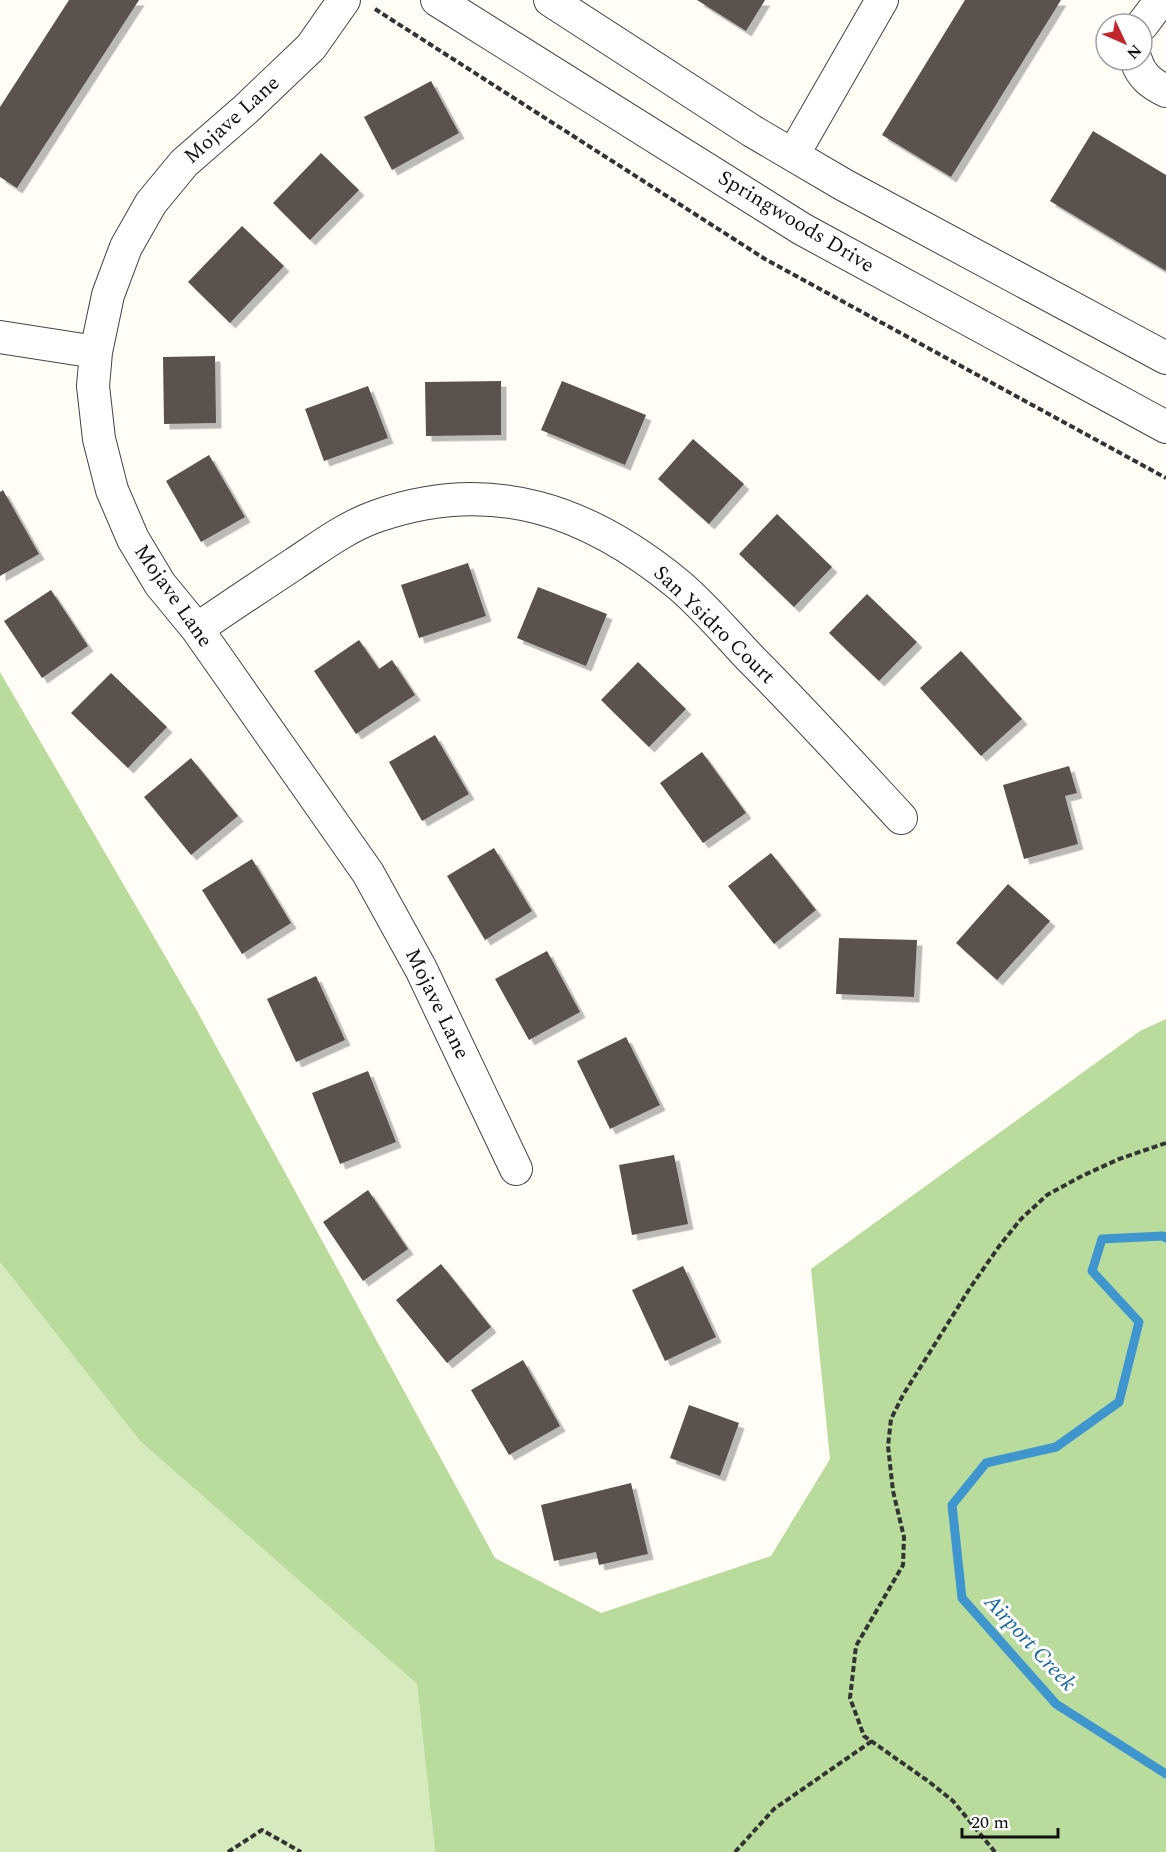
<svg xmlns="http://www.w3.org/2000/svg" width="1166" height="1852" font-family="Spectral,serif">
	<style>
		.green { fill: #d5ebbd }
		.forest { fill: #b9dc9c }
		.lines { fill: none; stroke-linecap: round; stroke-linejoin: round }
		.stream { stroke: #3f96cf; stroke-width: 9 }
		.building { fill: #5a524d; filter: url(#shadow) }
		.minor-casing { stroke: #444; stroke-width: 34 }
		.path { stroke: #333; stroke-width: 4; stroke-dasharray: 6 3; stroke-linecap: butt }
		.minor { stroke: #fff; stroke-width: 32 }
		.labels { text-anchor: middle; dominant-baseline: central; stroke-width: 6; stroke-linejoin: round; paint-order: stroke }
		.street-label { font-size: 21px; fill: #111; stroke: #fff }
		.water-label { font-size: 22px; font-style: italic; fill: #1768a6; stroke: #fff }
	</style>
	<defs>
		<filter id="shadow"><feDropShadow dx="5.5" dy="5.5" stdDeviation="0" flood-color="#0004"/></filter>
	</defs>
	<rect width="100%" height="100%" fill="#fffdf5"/>
	<!-- green -->
	<path class="green" d="M0,1262L140,1441L417,1684L435,1852H0Z"/>
	<!-- forest -->
	<path class="forest" d="M0,672L197,1011L495,1558L601,1613L771,1556L830,1459L811,1269L1140,1031L1166,1019V1852H435L417,1684L140,1441L0,1262Z"/>
	<g class="lines">
		<!-- stream -->
		<path class="stream" d="M1166,1238L1163,1236L1102,1239L1092,1271L1139,1322L1119,1402L1056,1447L986,1463L952,1505L962,1598L1056,1704L1166,1774"/>
	</g>
	<!-- building -->
	<path class="building" d="M69,0H139L17,188L0,177V107Z
		M697,0H765L746,31Z
		M965,0H1061L951,177L882,135Z
		M431,81L459,133L392,170L364,117Z
		M1093,131L1166,175V271L1050,201Z
		M321,153L359,190L310,240L273,203Z
		M242,226L284,266L230,323L188,282Z
		M215,356L216,423L164,424L163,357Z
		M501,381V435L426,436L425,382Z
		M562,381L646,415L625,465L541,430Z
		M368,386L388,438L324,461L305,409Z
		M693,439L744,484L709,524L658,479Z
		M209,455L245,517L201,542L166,481Z
		M3,490L39,554L0,576V492Z
		M777,514L832,567L794,607L739,554Z
		M468,563L486,616L419,638L401,585Z
		M538,587L607,614L586,666L517,638Z
		M51,590L88,646L42,678L4,621Z
		M867,594L917,642L879,681L829,633Z
		M359,640L379,669L392,660L415,695L356,734L314,671Z
		M961,651L1022,719L981,756L920,688Z
		M638,662L686,709L649,747L601,700Z
		M111,673L167,727L128,768L71,713Z
		M435,735L469,794L422,821L389,762Z
		M702,752L746,813L703,843L660,783Z
		M191,758L238,816L191,855L144,797Z
		M1069,766L1077,793L1065,796L1078,844L1024,859L1003,785Z
		M494,848L532,911L485,940L447,876Z
		M771,853L816,910L774,944L728,886Z
		M252,859L291,923L242,954L202,890Z
		M1008,884L1050,921L997,980L956,943Z
		M839,938L917,940L914,997L836,994Z
		M547,951L580,1012L529,1040L495,979Z
		M316,976L345,1040L296,1062L267,999Z
		M626,1037L660,1105L610,1129L577,1061Z
		M368,1071L396,1142L340,1164L312,1093Z
		M674,1155L688,1224L632,1235L619,1165Z
		M368,1190L408,1249L363,1281L323,1222Z
		M441,1264L491,1327L447,1363L396,1300Z
		M683,1266L716,1337L665,1361L632,1290Z
		M523,1360L560,1426L509,1455L471,1390Z
		M689,1405L739,1423L720,1476L670,1458Z
		M631,1483L648,1554L599,1565L596,1552L554,1561L541,1505Z"/>
	<g class="lines">
		<defs>
			<path id="minor" d="M344,0L311,47L246,109L184,163L151,203L126,247L108,295L96,352L93,386L99,439L112,490L133,539L160,584L197,629L368,873L421,969L516,1169
				M437,0L802,229L1166,427
				M550,0L752,131L844,185L1166,358
				M1142,25L1161,0
				M1136,60C1141,76 1151,84 1166,91
				M793,155L882,0
				M0,337L96,352
				M197,629C229,607 262,585 294,564C321,546 346,527 377,516C492,476 588,510 679,585C705,607 728,635 752,660C803,711 852,765 901,818"/>
		</defs>
		<!-- minor casing -->
		<use href="#minor" class="minor-casing"/>
		<!-- path -->
		<path class="path" d="M375,9L765,259L1166,478
			M228,1852L262,1830L301,1852
			M735,1852L774,1809L872,1741
			M995,1852L953,1801L928,1781L864,1736L850,1698L856,1646L903,1565L904,1537L893,1491L888,1446L891,1419L903,1395L970,1288L1000,1245L1021,1219L1047,1195L1080,1177L1119,1159L1166,1143"/>
		<!-- minor -->
		<use href="#minor" class="minor"/>
	</g>
	<g class="labels">
		<!-- street labels -->
		<g class="street-label">
			<text transform="translate(232 120) rotate(-42)">Mojave Lane</text>
			<text transform="translate(796 222) rotate(31)">Springwoods Drive</text>
			<text transform="translate(173 596) rotate(55)">Mojave Lane</text>
			<text transform="translate(714 625) rotate(44)">San Ysidro Court</text>
			<text transform="translate(437 1004) rotate(64)">Mojave Lane</text>
		</g>
		<!-- water labels -->
		<g class="water-label">
			<text transform="translate(1030 1643) rotate(47)">Airport Creek</text>
		</g>
	</g>
	<!-- north arrow -->
	<g transform="translate(1124 42) rotate(134)"><circle r="28" fill="#ffffff" stroke="#a0a0a0" stroke-width="1.5"/>
	<path d="M0-4.5L10 22L0 15L-10 22Z" fill="#c4262e"/>
	<text y="-9" font-size="16" font-weight="bold" text-anchor="middle" fill="#111111">N</text>
	</g>
	<!-- scale -->
	<path d="M962 1828v9h96v-9" fill="none" stroke="#111111" stroke-width="3"/>
	<text x="971" y="1828" font-size="18" fill="#111111" stroke="#ffffff" stroke-width="4.5" paint-order="stroke">20 m</text>
</svg>
